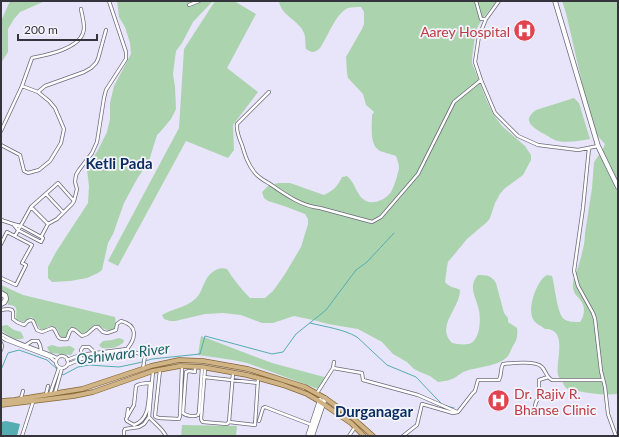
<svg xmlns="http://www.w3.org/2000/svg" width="619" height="437" font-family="Lato,sans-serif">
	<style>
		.green { fill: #abd4ae }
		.water { fill: #55adb2 }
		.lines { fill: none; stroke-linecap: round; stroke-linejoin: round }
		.stream { stroke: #55adb2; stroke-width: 1 }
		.minor-casing { stroke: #6c697b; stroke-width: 4 }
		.secondary-casing { stroke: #6c697b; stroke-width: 5.5 }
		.primary-casing { stroke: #866736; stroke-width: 5.5 }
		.minor { stroke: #fff; stroke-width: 2.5 }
		.secondary { stroke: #fff; stroke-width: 4 }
		.primary { stroke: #d0b485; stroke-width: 4 }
		.labels { text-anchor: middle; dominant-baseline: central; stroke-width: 3.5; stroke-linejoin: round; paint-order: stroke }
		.health-label { font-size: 14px; fill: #be3a42; stroke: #f5f4fc; text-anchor: end }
		.neighbourhood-label { font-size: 15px; font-weight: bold; fill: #0a2d61; stroke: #f5f4fc }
		.water-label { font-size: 15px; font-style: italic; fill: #1a6366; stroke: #f5f4fc }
	</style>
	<rect width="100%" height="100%" fill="#e8e4f9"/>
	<!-- green -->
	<path class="green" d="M10,1H45L20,12L14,19L8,29V52L1,63V21Z
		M117,1H213L193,22L182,43L176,51L173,74L175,87L176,109L171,119L161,131L157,135L149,161L137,179L124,203L113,234L108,243L102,270L98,273L87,278L70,281L52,282L48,278V267L56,252L88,203L89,186L87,170L89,164L98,150L107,132L110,119V103L114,86L131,54L130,43L125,27L119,17Z
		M215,1H234L256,14L227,68L258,92L233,125L234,150L228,158L186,141L118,266L108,261L179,128L184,49Z
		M279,1H497C491,9 483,17 478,26C475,33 472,56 472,63L486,99L493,114L502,126L525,146L531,155V160L523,175L504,189L500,194L495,203L490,218L487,222L467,239L448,262L447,267L445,282C450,288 455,287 460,290C460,309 435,326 452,343C457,344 463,345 468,344C480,342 481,320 479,311C477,298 467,287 478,275C487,275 491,275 496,283L504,313L508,318V322L517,328C518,335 517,340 513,346C511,349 510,354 507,357C499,366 477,367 466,371C462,372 459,375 456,377C450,381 444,381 438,382L430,376L420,372L414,369L407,362L393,354L382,342L358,329L328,324L313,320L294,316L273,323H262L241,315L223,313L205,314L175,321H170L164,319L162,315C172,309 184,308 194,300C205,292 202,275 218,269C222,268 223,268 227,269C234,280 241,289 250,298H265L273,291L285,274L301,247L308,224V219L305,214L284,206L268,201L264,198L262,192L269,185L279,183H290L324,195C334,190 337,187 342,177L347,176C356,183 356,196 366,201C374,205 386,199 391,192C394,187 398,174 399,168C399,164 397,159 396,156C391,154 385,153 380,151C369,145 372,126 372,115L374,112L366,105L363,94L348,78L347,73L346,57L362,29L364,24V12L361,7C357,7 352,7 348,8C335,14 328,37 320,48C315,53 312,53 306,49C305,44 306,38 304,33C299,20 281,16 279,1Z
		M562,1H618V394C604,395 592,394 578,391C575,391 572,391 569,390C566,388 564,386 563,383C561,381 559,378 558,375C555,361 569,329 545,329C541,325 535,324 533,319C527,308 537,280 547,275L552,276C555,286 557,314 564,319C568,322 574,322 580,322C584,317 586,307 581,301C578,296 574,295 573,288C572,279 577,272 579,264C582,254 585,243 585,233L592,188L594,162L603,149L605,144L595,133L588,109L566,13Z
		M574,98L579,103L586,126L590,139C579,141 568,143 558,141C553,140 548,136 544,134C533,127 521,121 536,110Z
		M1,285L23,295L115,317C116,322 116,325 113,330C102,331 102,325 94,325L88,332L84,334C79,332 76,325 69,328L66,337L63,338L60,336C58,331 58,328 53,326L48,327L44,330L40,329L33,318L31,317L23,322L17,320L16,318C16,311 19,305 8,305C8,297 8,295 1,290Z
		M7,325L14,330L21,332L24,338C16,342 7,335 1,330V326Z
		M201,336L272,363L328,378L321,390L247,363L233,360L198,355Z
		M119,338L124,340L123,343C116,348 110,349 102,348L99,345L103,341L112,340Z
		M52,345L59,347L70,346L75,349L71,355L50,353L47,347Z
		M182,425L237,426L236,436H181Z"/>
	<!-- water -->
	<path class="water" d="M6,421L20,424L17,436H1V422Z"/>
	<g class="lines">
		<!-- stream -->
		<path class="stream" d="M310,323C326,327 343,329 357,337L387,365L416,377L434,396L443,405L454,408
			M1,370L8,353L19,350L47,360L58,370
			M62,374L63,375L78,367L89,365L119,367L138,363L152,359L200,354L205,336L272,354L283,352L296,334L326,310L356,270L367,262L394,233"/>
		<defs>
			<path id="minor" d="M476,1L481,19H486
				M499,1L486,19L479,36L475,62L481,80L495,113L518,136L538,145L578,150L598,146
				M189,5L199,1
				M38,92L45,86L84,72L91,68L96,63L98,59L106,30
				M269,92L237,124C236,131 239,138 242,145C245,155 248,165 255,173C259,178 265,181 270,184C286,195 301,206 320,208L372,222L381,217L418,174L454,102L481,80
				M1,131L22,86L32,58C46,55 78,49 83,33C86,26 82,16 81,9
				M1,145L20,155L24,171L28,173L39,170L50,161L61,143L64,129L55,108L49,101L38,92L22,86
				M589,148L583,208L574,271L578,286L593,313L595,319L601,371L605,387L608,414L616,436
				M46,194L63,212
				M74,201L77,189L75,182L76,175L79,170L92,153L97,142L104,98L106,90L126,59V52L109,1
				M31,207L48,224
				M1,220L13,224L18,230L41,242L43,238L21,226L13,224
				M15,236L31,207L58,183L74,201L72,204L57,219L48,224L41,237
				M1,244L7,232L32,245L22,263L26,265L16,285L1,278
				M1,292L6,295L7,299L5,303L1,305
				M1,295L4,296L5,299L3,302L1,303
				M1,310L8,309L12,310L13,312V319L17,322L24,325L28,321L31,320L33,321L37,330L42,332L52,328L54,329C59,336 56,340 67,339L70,331L72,329L75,330L82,336L87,334L95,327H98L103,332L107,333L116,330L117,324L121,321C137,325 137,337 127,349L80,355L67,360
				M1,334C18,345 39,349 57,358
				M1,337L6,340L50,357L56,362
				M1,343L2,346L1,350
				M26,345L32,341H38L40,345L41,350
				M127,349L129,351L145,355L143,369
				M56 362a6 6 0 1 1 12 0a6 6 0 1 1-12 0Z
				M81,359V350L83,347H89L96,354
				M67,365L81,359L120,352L122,350
				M195,367V372L189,371L186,372L183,413C186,416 194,417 198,415L199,412L202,368
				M205,368L201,419L202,421L203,422L227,424L229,422L233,373
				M333,368L334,362
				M160,370L155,416L156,417L159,418L179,419L180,416L182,367
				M204,377L258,383
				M150,383C148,399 151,419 134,425L127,421L126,419L134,405L136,386C139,383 148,383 152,383
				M55,393L62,368
				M317,393L333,368L362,373L363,380L418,395L457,412
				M46,394L48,386
				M50,394L59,368
				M21,398L23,391
				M535,406L536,402L539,397V380L548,377
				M127,417L128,409
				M149,417C155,424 162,428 166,436
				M259,421L263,408L265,407L312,425
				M229,422L255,425L258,379
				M22,436L33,402
				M124,436V431L125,429L139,427L144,424L149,417L153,371
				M349,436L355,427
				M403,436L417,425L422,404L453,413L458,412L472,394L475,391L478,380H499C502,375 500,369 503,364C512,363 536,360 542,367C546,371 546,377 552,380H603"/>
			<path id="secondary" d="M555,1L598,146L618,187
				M308,436L320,400
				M312,436L325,398"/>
			<path id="primary" d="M1,401L14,400L82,389L151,366L179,360L203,361L248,369L305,387L325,398L353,418L373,436
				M1,405L74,396L93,392L153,371L180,366L202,367L247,375L283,385L307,394L319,401L351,423L364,436"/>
		</defs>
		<!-- minor casing -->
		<use href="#minor" class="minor-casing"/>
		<!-- secondary casing -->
		<use href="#secondary" class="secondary-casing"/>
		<!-- primary casing -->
		<use href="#primary" class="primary-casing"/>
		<!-- minor -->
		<use href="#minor" class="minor"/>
		<!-- secondary -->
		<use href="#secondary" class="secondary"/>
		<!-- primary -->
		<use href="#primary" class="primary"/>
	</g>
	<!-- icons -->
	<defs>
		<symbol id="hospital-disc" viewBox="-11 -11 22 22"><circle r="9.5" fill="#e0444e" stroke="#f5f4fc"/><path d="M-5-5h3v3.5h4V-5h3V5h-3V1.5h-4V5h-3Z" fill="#fff"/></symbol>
	</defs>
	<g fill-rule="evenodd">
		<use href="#hospital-disc" x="512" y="18" width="25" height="25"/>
		<use href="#hospital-disc" x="486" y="388" width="25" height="25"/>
	</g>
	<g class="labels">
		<!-- health labels -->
		<g class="health-label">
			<text x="510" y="31">Aarey Hospital</text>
			<text x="514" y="393" text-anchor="start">Dr. Rajiv R.<tspan x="514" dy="16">Bhanse Clinic</tspan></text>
		</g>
		<!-- neighbourhood labels -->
		<g class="neighbourhood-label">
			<text x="119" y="163">Ketli Pada</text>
			<text x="374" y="411">Durganagar</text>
		</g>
		<!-- water labels -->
		<g class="water-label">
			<text transform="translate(123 353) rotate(-7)">Oshiwara River</text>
		</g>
	</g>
	<!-- border -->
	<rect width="619" height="437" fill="none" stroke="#35343c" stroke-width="4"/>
	<!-- scale -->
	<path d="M18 34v6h79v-6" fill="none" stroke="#35343c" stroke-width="2"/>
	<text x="24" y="34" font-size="12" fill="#35343c" stroke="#f5f4fc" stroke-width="3" paint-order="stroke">200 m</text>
</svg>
